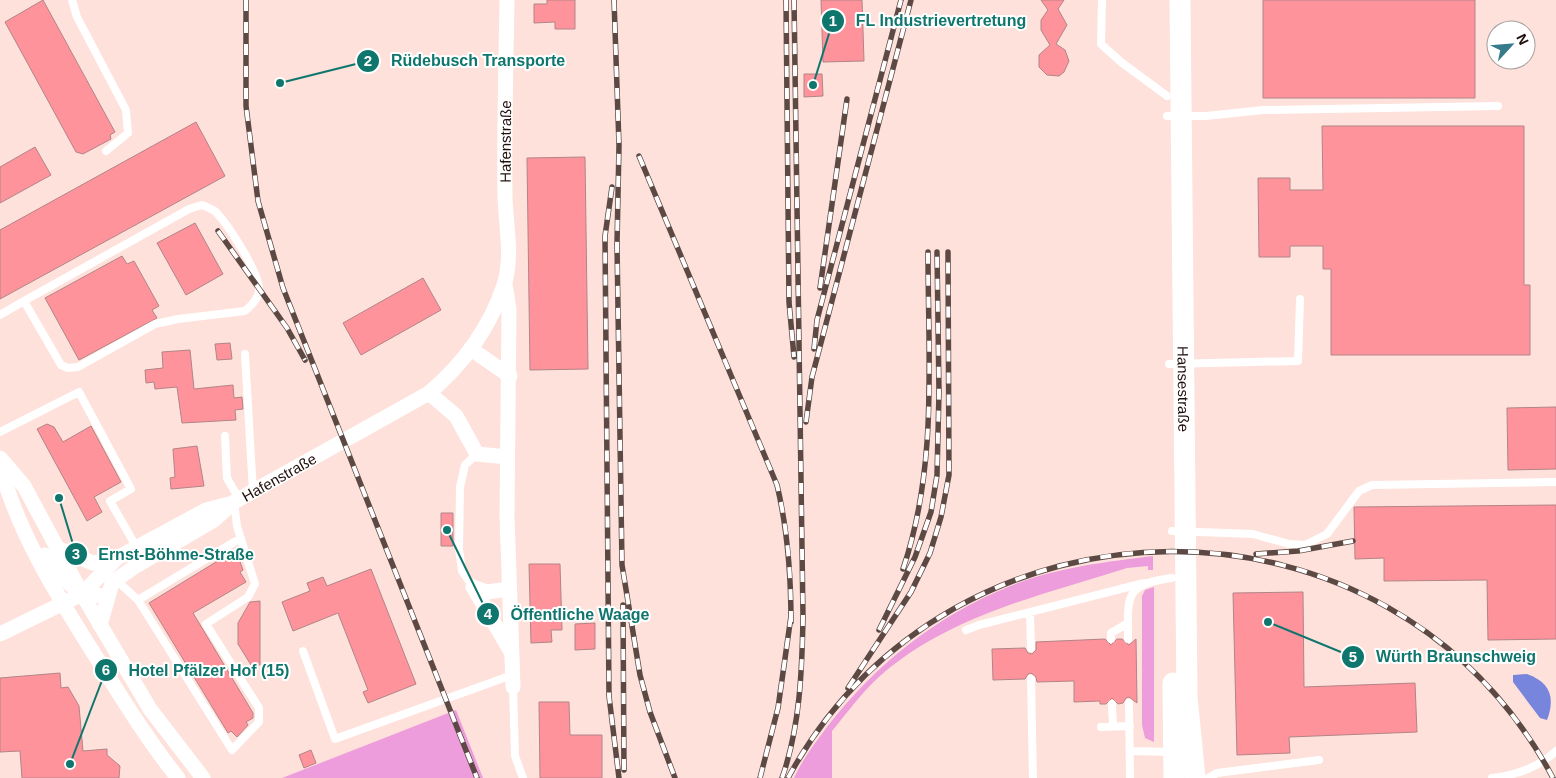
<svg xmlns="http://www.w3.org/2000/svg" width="1556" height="778" font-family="Helvetica,sans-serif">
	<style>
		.green { fill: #ed9cdc }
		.water { fill: #7785dc }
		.building { fill: #ff939c; stroke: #b28486 }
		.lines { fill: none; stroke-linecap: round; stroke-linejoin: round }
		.service { stroke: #fff; stroke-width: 8 }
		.minor { stroke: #fff; stroke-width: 15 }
		.secondary { stroke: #fff; stroke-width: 21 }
		.rail-casing { stroke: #5c4944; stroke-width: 5.5 }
		.rail { stroke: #fff; stroke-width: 4; stroke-dasharray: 11; stroke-linecap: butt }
		.labels { text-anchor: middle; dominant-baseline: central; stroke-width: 4; stroke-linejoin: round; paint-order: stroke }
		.street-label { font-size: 15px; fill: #1f0f0b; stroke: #fff }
		.leader { fill: none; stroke: #0f766e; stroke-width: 2 }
		.callout-dot { fill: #0f766e; stroke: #fff; stroke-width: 2 }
		.mark-label { font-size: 15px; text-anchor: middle; font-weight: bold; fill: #fff }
		.callout-label { font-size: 16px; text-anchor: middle; font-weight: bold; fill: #0f766e; stroke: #fff; stroke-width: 4; stroke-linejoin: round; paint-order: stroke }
	</style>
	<rect width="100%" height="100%" fill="#fee1da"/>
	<!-- green -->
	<path class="green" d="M1153,556V570H1148V566L1127,568C1042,595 948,616 880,676C862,692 847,713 832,731V778H794C802,760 815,743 827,727C874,666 936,616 1008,587C1053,568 1105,562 1153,556Z
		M1154,587V742L1145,738L1142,725V596L1145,590Z
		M456,710L483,778H282Z"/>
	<!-- water -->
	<path class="water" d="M1527,674C1549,682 1556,696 1547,720L1540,718L1513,682V675Z"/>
	<!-- building -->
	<path class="building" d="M43,0L115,132L110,135L111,139L83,154L76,152L5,22Z
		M547,0H575V29H555V22L534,23V4H547Z
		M821,0H862L864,61L823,62Z
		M1041,0H1064L1058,9L1067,25L1056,44L1065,50L1069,61L1064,72L1059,76L1047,75L1039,67V55L1050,45L1041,30V20L1048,10Z
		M1263,0H1475V98H1263Z
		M804,74H822L823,96L804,97Z
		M196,122L225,176L0,299V230Z
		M1322,126H1524V285H1530V355H1331V269H1323V246H1290V257H1259L1258,178H1290V190H1323Z
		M35,147L51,175L0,203V167Z
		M585,157L588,369L530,370L527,158Z
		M195,223L223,274L186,295L157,243Z
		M122,256L127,264L134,261L159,306L152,310L157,318L79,360L45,298Z
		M423,278L441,310L361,355L343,323Z
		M230,343L232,359L217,360L215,344Z
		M190,350L194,389L233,385L234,398L242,397L243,409L235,410L236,420L182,423L177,387L155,389L154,382L146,383L145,370L163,368L162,352Z
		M1556,407V469L1508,470L1507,408Z
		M47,424L54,427L63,442L91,426L121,482L94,497L102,512L87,521L37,429Z
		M197,446L204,486L171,489L170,478L175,477L173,449Z
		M1556,505V639L1488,640L1487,580L1384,581V558L1355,559L1354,507Z
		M441,513H453V546H441Z
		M229,554L232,558L238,556L243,570L240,572L246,582L193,613L253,713V718L246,722L248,725L237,737L231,731L228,733L149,603Z
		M529,564H560L562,630H551L552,642L531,643Z
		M371,569L416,684L368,703L363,692L368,690L338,613L293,631L282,602L310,591L307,583L323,577L327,586Z
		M1303,592L1304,687L1415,683L1417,732L1289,737L1290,753L1237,755L1233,593Z
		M260,601V665H251L238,644V623L250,602Z
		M595,623V649L575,650V624Z
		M1105,639L1111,645L1117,639H1122L1129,645L1136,639L1137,703L1129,697L1126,698L1123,703L1118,704L1112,698L1106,704H1100V701L1074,702V681L1037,682L1036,677L1031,673L1028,674L1025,679L993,680L992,649L1025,648L1028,653L1032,654L1036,650V642Z
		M60,673L61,688L68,687L79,706L83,751L107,749V755L120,766L119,778H22L20,751L0,752V678Z
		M539,702H569L570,735H602V778H540Z
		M311,750L316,763L304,768L299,755Z"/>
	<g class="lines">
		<!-- service -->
		<path class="service" d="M72,0L77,17L126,110L128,133L106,151
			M1102,0L1101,44L1121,62L1167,96
			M1167,116H1206L1263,110L1498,106
			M0,315L24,301L189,209L202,205C207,207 212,209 216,212C228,225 262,276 259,292C257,300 251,306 245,311L178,319L155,324L78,367L68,368L61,365L24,301
			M245,354L253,492
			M1169,364L1298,361L1300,299
			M0,432L79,392L131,489L110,501L137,548
			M225,436L227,478L239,499
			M1172,531L1253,534L1289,544L1305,545L1327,534L1359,491L1372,485L1556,482
			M116,580L138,600L232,750L259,722V708L206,624L248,597L255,584L237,526L234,502
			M473,587L462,571L459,549L460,487L465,465L477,454
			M138,600L241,538
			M1030,612L1031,648
			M966,630L979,625L1144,583
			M1111,639V633L1128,623
			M1128,639C1128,596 1124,584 1172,578
			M303,651L335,739L512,675
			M1031,679L1033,778
			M513,687L515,756L523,778
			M1129,703L1130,778
			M1112,704L1113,726
			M1101,727L1130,726
			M1130,751L1173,752
			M1208,778L1217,773L1319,760
			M1492,778C1517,775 1538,768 1556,751"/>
		<!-- minor -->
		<g class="minor">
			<path d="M505,284L509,310L507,516L513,687"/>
			<path d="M471,349L510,376"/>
			<path d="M429,393L456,416L477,454L507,457"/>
			<path d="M0,458L24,486L82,594L150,709L203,778"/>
			<path d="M0,465C18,532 54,590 91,649C119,693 145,737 178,778"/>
			<path d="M59,549L93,563L117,558"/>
			<path d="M45,555L61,577L82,594L108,596"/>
			<path d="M473,587L510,650"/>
			<path d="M473,587L487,592L509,589"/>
			<path id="s1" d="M100,625L112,583L134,567L214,520L234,502L429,393C463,364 490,327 504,285C513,258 506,225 505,198C504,132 506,66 507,0"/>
			<path d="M0,634L82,594L117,558L206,510L229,504"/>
		</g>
		<!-- secondary -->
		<g class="secondary">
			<path id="s2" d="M1180,0L1187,697L1195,778"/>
			<path d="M1173,683L1174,778"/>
		</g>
		<defs>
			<path id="rail" d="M246,0V106L258,201L283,288L477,778
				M614,0L619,145L617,244L622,565L640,675L650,712L675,778
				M786,0L789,302L794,357
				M639,156L777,485C788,531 791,574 791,622
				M612,187L605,236L609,696L619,778
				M218,231L287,328L305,360
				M820,288L847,99
				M814,349L817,320L901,0
				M806,422L812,377L911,0
				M1256,554L1298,551L1353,541
				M903,569C938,466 928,359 928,252
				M623,605L624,770
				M879,630L915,557L931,512L937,475L939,392L937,252
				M848,688L911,592L930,553L941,517L949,475L948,252
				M760,778L778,708L791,616
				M782,778C800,727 802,671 803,617L794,0
				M788,778C952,478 1391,474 1553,778"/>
		</defs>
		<!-- rail casing -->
		<use href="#rail" class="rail-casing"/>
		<!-- rail -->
		<use href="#rail" class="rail"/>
	</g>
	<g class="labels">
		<!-- street labels -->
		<g class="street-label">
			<text stroke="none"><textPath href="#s1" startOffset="691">Hafenstraße</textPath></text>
			<text stroke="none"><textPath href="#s2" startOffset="389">Hansestraße</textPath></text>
			<text stroke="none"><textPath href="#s1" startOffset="242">Hafenstraße</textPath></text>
		</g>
	</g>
	<!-- callouts -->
	<path class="leader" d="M813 85L833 21M280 83L368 61M59 498L76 554M447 530L488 614M1268 622L1353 657M70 764L106 670"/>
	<g class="callout-dot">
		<circle cx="813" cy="85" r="5"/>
		<circle cx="280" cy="83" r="5"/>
		<circle cx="59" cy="498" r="5"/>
		<circle cx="447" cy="530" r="5"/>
		<circle cx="1268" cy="622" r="5"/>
		<circle cx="70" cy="764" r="5"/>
		<circle cx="833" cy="21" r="12"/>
		<circle cx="368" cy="61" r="12"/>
		<circle cx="76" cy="554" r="12"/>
		<circle cx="488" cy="614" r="12"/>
		<circle cx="1353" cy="657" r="12"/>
		<circle cx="106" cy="670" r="12"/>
	</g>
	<g class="mark-label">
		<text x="833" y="26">1</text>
		<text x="368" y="66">2</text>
		<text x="76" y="559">3</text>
		<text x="488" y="619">4</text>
		<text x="1353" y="662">5</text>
		<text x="106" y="675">6</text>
	</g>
	<g class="callout-label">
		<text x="941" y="26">FL Industrievertretung</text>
		<text x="478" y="66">Rüdebusch Transporte</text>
		<text x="176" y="560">Ernst-Böhme-Straße</text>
		<text x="580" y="620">Öffentliche Waage</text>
		<text x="1456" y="662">Würth Braunschweig</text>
		<text x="209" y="676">Hotel Pfälzer Hof (15)</text>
	</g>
	<!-- north arrow -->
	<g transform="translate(1511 45) rotate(64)"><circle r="24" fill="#ffffff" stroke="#a59f9d"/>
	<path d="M0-4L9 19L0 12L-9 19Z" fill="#377b8b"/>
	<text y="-8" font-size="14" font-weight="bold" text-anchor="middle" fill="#1f0f0b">N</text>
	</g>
</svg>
